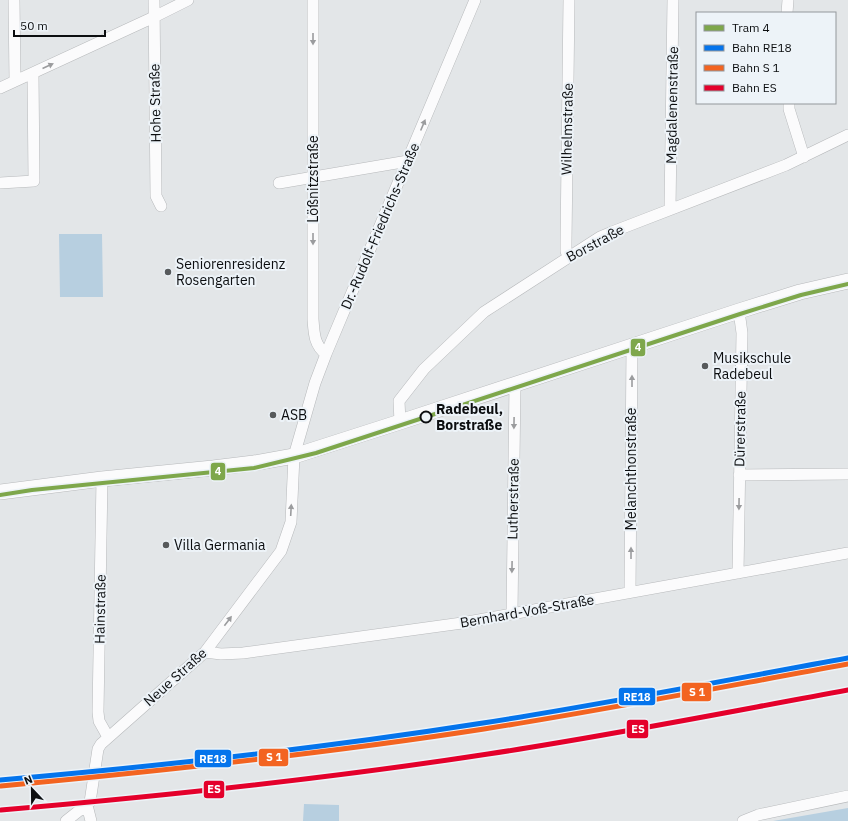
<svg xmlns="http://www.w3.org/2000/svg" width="848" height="821" font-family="'IBM Plex Sans',sans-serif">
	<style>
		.green { fill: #b7cfe0 }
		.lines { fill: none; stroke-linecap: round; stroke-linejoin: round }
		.street-casing { stroke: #b7b9bb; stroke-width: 12 }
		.secondary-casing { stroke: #b7b9bb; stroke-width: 16 }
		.street { stroke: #fbfbfc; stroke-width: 11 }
		.secondary { stroke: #fbfbfc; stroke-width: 15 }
		.rail-1-casing { stroke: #edf3f8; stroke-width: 8 }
		.rail-2-casing { stroke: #edf3f8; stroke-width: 8 }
		.rail-3-casing { stroke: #edf3f8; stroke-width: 8 }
		.rail-1 { stroke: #0474ec; stroke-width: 5 }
		.rail-2 { stroke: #f36421; stroke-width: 5 }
		.rail-3 { stroke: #e4002b; stroke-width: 5 }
		.tram-1-casing { stroke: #edf3f8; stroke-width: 7 }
		.tram-1 { stroke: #7ea74b; stroke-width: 4 }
		.oneway { fill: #9b9c9e }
		.poi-dot { fill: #575a5c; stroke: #edf3f8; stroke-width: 1.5 }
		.stop-dot { fill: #edf3f8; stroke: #0c0e10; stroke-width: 2 }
		.labels { text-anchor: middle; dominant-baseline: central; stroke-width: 4; stroke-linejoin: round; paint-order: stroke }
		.street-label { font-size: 14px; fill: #0c0e10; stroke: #edf3f8 }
		.poi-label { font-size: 14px; fill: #0c0e10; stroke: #edf3f8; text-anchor: start }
		.stop-label { font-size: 14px; font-weight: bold; fill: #0c0e10; stroke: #edf3f8; text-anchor: start }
		.line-badge { stroke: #edf3f8; stroke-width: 1.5 }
		.badge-label { font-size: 11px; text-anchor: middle; font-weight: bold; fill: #fff }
	</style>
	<rect width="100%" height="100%" fill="#e3e6e8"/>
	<!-- green -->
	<path class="green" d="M59,234H102L103,297H60Z
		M304,804L339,805V821H303Z
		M848,808V821H773Z"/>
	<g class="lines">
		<defs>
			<path id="street" d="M14,0L15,81
				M154,0L156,196L161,206
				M313,0V319C314,333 314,345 326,354
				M787,13L788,0
				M0,88L154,17L188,0
				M789,103V109L804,157
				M0,183L34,181L33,73
				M279,183L408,161
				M670,209L673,0
				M568,257L566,251V242L569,0
				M400,422L399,401L424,369L484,312L600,237L612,232L786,165L848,135
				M739,475L848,474
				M102,479L98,712L99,721L108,737
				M738,573L742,333L739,311
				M630,592L632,346
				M512,613L515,384
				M205,652L221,654L243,653L462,623L848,553
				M87,805L91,821
				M66,821L90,802L98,749L101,744L205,652L281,551L291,522L294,456L315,383L326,354L475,0
				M743,821L758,815L848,796"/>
			<path id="secondary" d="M0,492L102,479L213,468L254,463L294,456L400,422L739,311L800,292L848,281"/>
		</defs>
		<!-- street casing -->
		<use href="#street" class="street-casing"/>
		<!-- secondary casing -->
		<use href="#secondary" class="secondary-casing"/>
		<!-- street -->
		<use href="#street" class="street"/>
		<!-- secondary -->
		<use href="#secondary" class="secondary"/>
		<defs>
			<path id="rail-1" d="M0,780C162,766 323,748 483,723C605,704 727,680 848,658"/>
			<path id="rail-2" d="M1,786C162,771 323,754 484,729C605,710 727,686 848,664"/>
			<path id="rail-3" d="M1,810C164,796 326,779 488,754C608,736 728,712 848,690"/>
		</defs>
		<!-- rail-1 casing -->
		<use href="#rail-1" class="rail-1-casing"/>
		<!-- rail-2 casing -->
		<use href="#rail-2" class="rail-2-casing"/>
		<!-- rail-3 casing -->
		<use href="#rail-3" class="rail-3-casing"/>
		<!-- rail-1 -->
		<use href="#rail-1" class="rail-1"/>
		<!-- rail-2 -->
		<use href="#rail-2" class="rail-2"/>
		<!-- rail-3 -->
		<use href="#rail-3" class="rail-3"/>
		<defs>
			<path id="tram-1" d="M0,495L32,490L254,468L316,453L740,314L801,295L848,284"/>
		</defs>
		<!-- tram-1 casing -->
		<use href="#tram-1" class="tram-1-casing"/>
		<!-- tram-1 -->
		<use href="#tram-1" class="tram-1"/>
	</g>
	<!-- one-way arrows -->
	<defs><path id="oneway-solid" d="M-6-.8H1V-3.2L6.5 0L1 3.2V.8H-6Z"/></defs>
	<g class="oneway">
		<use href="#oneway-solid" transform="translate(313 39) rotate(90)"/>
		<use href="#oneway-solid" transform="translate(48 66) rotate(-24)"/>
		<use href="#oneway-solid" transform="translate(423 125) rotate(-67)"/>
		<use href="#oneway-solid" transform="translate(313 239) rotate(90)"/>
		<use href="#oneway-solid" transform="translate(632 381) rotate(-90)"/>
		<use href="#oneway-solid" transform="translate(514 423) rotate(91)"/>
		<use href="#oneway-solid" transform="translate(739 504) rotate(91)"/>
		<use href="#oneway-solid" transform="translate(291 510) rotate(-87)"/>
		<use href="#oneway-solid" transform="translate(631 553) rotate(-90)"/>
		<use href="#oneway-solid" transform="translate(512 567) rotate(91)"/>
		<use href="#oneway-solid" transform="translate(228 621) rotate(-53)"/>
	</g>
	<!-- markers -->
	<g class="poi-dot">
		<circle cx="168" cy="272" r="4"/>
		<circle cx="705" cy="366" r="4"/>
		<circle cx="273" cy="415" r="4"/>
		<circle cx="166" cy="545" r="4"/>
	</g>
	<circle class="stop-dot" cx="426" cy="417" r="5.5"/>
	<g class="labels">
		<!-- street labels -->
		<g class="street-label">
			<text transform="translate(155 103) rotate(-91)">Hohe Straße</text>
			<text transform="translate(672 105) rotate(-89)">Magdalenenstraße</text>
			<text transform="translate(567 129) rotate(-89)">Wilhelmstraße</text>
			<text transform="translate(313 179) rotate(-90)">Lößnitzstraße</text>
			<text transform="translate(380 226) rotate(-67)">Dr.-Rudolf-Friedrichs-Straße</text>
			<text transform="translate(595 243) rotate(-28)">Borstraße</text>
			<text transform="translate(740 429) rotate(-89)">Dürerstraße</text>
			<text transform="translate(631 469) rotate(-90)">Melanchthonstraße</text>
			<text transform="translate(513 499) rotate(-89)">Lutherstraße</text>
			<text transform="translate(100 609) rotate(-89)">Hainstraße</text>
			<text transform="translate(527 611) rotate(-10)">Bernhard-Voß-Straße</text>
			<text transform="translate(175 677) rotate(-42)">Neue Straße</text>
		</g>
		<!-- poi labels -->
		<g class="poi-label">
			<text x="176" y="264">Seniorenresidenz<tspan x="176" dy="16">Rosengarten</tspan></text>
			<text x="713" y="358">Musikschule<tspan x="713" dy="16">Radebeul</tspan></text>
			<text x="281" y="415">ASB</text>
			<text x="174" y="545">Villa Germania</text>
		</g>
		<!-- stop labels -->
		<g class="stop-label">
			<text x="436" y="409">Radebeul,<tspan x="436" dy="16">Borstraße</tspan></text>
		</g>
	</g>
	<g class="line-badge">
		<rect x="630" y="338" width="16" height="19" rx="4" fill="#7ea74b"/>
		<rect x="210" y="462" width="16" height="19" rx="4" fill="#7ea74b"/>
		<rect x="681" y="682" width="31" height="20" rx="4" fill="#f36421"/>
		<rect x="618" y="687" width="38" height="19" rx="4" fill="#0474ec"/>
		<rect x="626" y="719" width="23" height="20" rx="4" fill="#e4002b"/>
		<rect x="258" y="748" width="31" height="19" rx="4" fill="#f36421"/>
		<rect x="194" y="749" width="38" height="19" rx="4" fill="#0474ec"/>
		<rect x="203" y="780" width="22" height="19" rx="4" fill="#e4002b"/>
	</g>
	<g class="badge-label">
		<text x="638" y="351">4</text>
		<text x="218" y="475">4</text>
		<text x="697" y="696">S 1</text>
		<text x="637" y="701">RE18</text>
		<text x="638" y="733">ES</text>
		<text x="274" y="761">S 1</text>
		<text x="213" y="763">RE18</text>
		<text x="214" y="793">ES</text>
	</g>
	<!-- legend -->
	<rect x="696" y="12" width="140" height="92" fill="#edf3f8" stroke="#93979b"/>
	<rect x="704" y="25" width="20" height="6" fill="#7ea74b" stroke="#93979b"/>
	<text x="732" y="32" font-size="12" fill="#0c0e10">Tram 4</text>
	<rect x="704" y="45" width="20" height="6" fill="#0474ec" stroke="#93979b"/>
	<text x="732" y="52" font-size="12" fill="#0c0e10">Bahn RE18</text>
	<rect x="704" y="65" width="20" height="6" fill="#f36421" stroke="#93979b"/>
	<text x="732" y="72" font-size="12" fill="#0c0e10">Bahn S 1</text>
	<rect x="704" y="85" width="20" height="6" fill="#e4002b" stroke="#93979b"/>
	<text x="732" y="92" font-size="12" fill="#0c0e10">Bahn ES</text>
	<!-- north arrow -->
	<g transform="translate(32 789) rotate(338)" stroke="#edf3f8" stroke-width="3" paint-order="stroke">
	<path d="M0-3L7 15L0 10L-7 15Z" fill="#0c0e10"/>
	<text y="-6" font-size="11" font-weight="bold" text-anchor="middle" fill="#0c0e10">N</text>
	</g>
	<!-- scale -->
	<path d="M14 30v6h91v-6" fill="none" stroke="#0c0e10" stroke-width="2"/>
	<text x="20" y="30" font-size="12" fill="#0c0e10" stroke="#edf3f8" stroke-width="3" paint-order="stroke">50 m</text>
</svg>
